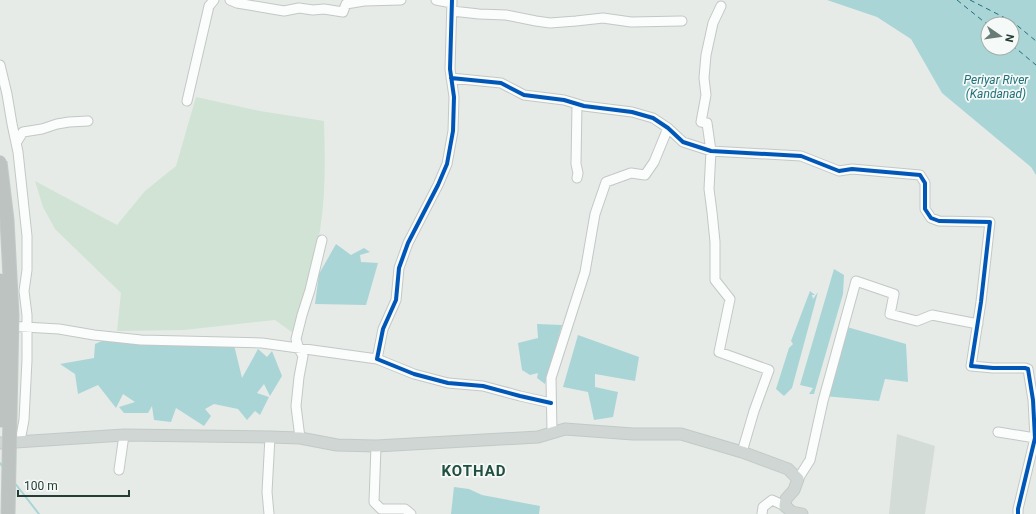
<svg xmlns="http://www.w3.org/2000/svg" width="1036" height="514" font-family="Roboto,sans-serif">
	<style>
		.built { fill: #d4dcd8 }
		.green { fill: #d0e3d4 }
		.water { fill: #a9d5d6; fill-rule: evenodd }
		.lines { fill: none; stroke-linecap: round; stroke-linejoin: round }
		.stream { stroke: #a9d5d6; stroke-width: 2 }
		.ferry { stroke: #207078; stroke-width: 1; stroke-dasharray: 5 4; stroke-linecap: butt }
		.minor-casing { stroke: #c3c8c5; stroke-width: 11 }
		.major-casing { stroke: #c2cac7; stroke-width: 13 }
		.minor { stroke: #fbfcfc; stroke-width: 9 }
		.major { stroke: #cfd6d4; stroke-width: 11 }
		.highway-bridge-casing { stroke: #c2cac7; stroke-width: 15; stroke-linecap: butt }
		.highway-bridge { stroke: #bcc3c1; stroke-width: 13 }
		.cycleway-casing { stroke: #f5f9f7; stroke-width: 6 }
		.cycleway { stroke: #0057b8; stroke-width: 4 }
		.labels { text-anchor: middle; dominant-baseline: central; stroke-width: 3.5; stroke-linejoin: round; paint-order: stroke }
		.water-label { font-size: 12px; font-style: italic; fill: #207078; stroke: #f5f9f7 }
		.district-label { font-size: 15px; font-weight: bold; letter-spacing: 1px; fill: #214f40; stroke: #f5f9f7 }
	</style>
	<rect width="100%" height="100%" fill="#e6ebe8"/>
	<!-- built -->
	<path class="built" d="M897,434L935,446L925,514H889Z"/>
	<!-- green -->
	<path class="green" d="M196,97L260,111L324,121C325,157 326,194 320,230C314,265 303,299 293,333L275,320L184,330L117,331L121,293L55,229L43,207L35,181L117,225L145,191L176,166Z"/>
	<!-- water -->
	<path class="water" d="M827,0H1036V175L1031,167L942,93L911,39L877,17ZM988,24H1012V48H988Z
		M336,244L351,255L364,248L370,252L360,255L361,262L378,263L366,305L315,304L319,274Z
		M834,269L844,275L843,294L814,394H809L813,388L800,385Z
		M810,291L815,295H812L813,299L818,292L792,388L784,396L776,389L789,348L793,344L791,341Z
		M537,324L562,325L545,384L537,378L538,373L530,375L522,370L518,343L538,338Z
		M840,325L906,344L908,382L885,379L879,401L824,396Z
		M578,335L639,357L635,381L595,374V387L618,392L613,417L594,420L588,392L563,387Z
		M109,338L234,345L242,378L258,349L267,357L272,351L282,376L270,396L264,384L257,393L269,397L260,415L255,411L247,420L238,409L214,404L205,409L211,416L204,426L176,408L171,422L154,420L152,406L148,413H124L119,407L135,402L123,394L116,408L98,385L78,394L75,374L60,364L94,358L95,344Z
		M454,487L469,489L482,495L540,506L539,514H451Z"/>
	<g class="lines">
		<!-- stream -->
		<path class="stream" d="M0,463L3,467
			M14,482L39,514"/>
		<!-- ferry -->
		<path class="ferry" d="M957,0L988,25
			M970,0L1013,22L1036,41
			M1012,45L1036,65"/>
		<defs>
			<path id="minor" d="M230,0L237,3L284,11L299,8L313,10L324,9L343,12L346,4L364,1L401,0
				M436,0L452,3
				M452,0L450,69L454,97L453,131L447,164L438,185L408,243L399,268L396,300L383,329L377,359L414,374L448,383L483,386L520,396L551,403
				M721,6L713,23L706,55L704,78L706,95L701,122L707,123L711,151L709,189L712,212L715,242V280L730,299L719,352L769,370L754,411L742,452
				M452,11L479,14L506,15L536,21L550,23L576,21L603,18L631,22L682,21
				M0,65L7,94L12,124L18,152L27,236V270L24,291L27,315V360L24,420L20,441
				M451,78L501,83L524,95L564,100L584,106L632,112L653,118L668,128L683,142L711,151L801,156L839,171L852,169L920,175L925,183V209L931,218L939,221L990,222L981,302L971,366L993,368H1025L1028,369L1033,400L1035,438L1018,509V514
				M187,101L209,6L214,0
				M16,143L23,132L42,129L57,124L69,122L88,121
				M577,178L578,173L576,164L577,104
				M7,326L59,329L94,335L141,340L262,343L377,359
				M552,432L551,378L585,272L595,214L606,182L631,173L645,175L654,162L668,128
				M998,432L1035,438
				M300,438L296,406L299,377L303,356L299,349L296,339L302,315L310,290L322,240
				M376,446L374,502L381,509H405L411,514
				M119,470L124,435
				M798,479L810,460L823,401L856,281L894,294L890,314L917,321L932,315L978,324
				M269,514L267,492L270,437
				M762,514L763,507L772,500L785,506"/>
			<path id="major" d="M0,443L124,435L270,437L300,438L337,445L376,446L538,437L565,429L633,434H681L742,452L788,469L798,479L794,490L786,499L785,506L792,512L802,514"/>
		</defs>
		<!-- minor casing -->
		<use href="#minor" class="minor-casing"/>
		<!-- major casing -->
		<use href="#major" class="major-casing"/>
		<!-- minor -->
		<use href="#minor" class="minor"/>
		<!-- major -->
		<use href="#major" class="major"/>
		<defs>
			<path id="highway-bridge" d="M0,162L7,220L12,315L8,514
				M0,280L1,347L0,421"/>
		</defs>
		<!-- highway-bridge casing -->
		<use href="#highway-bridge" class="highway-bridge-casing"/>
		<!-- highway-bridge -->
		<use href="#highway-bridge" class="highway-bridge"/>
		<defs>
			<path id="cycleway" d="M452,0L450,69L454,97L453,131L447,164L438,185L408,243L399,268L396,300L383,329L377,359L414,374L448,383L483,386L520,396L551,403
				M451,78L501,83L524,95L564,100L584,106L632,112L653,118L668,128L683,142L711,151L801,156L839,171L852,169L920,175L925,183V209L931,218L939,221L990,222L981,302L971,366L993,368H1025L1028,369L1033,400L1035,438L1018,509V514"/>
		</defs>
		<!-- cycleway casing -->
		<use href="#cycleway" class="cycleway-casing"/>
		<!-- cycleway -->
		<use href="#cycleway" class="cycleway"/>
	</g>
	<g class="labels">
		<!-- water labels -->
		<g class="water-label">
			<text x="996" y="80">Periyar River<tspan x="996" dy="14">(Kandanad)</tspan></text>
		</g>
		<!-- district labels -->
		<g class="district-label">
			<text x="474" y="471">KOTHAD</text>
		</g>
	</g>
	<!-- north arrow -->
	<g transform="translate(1000 36) rotate(103)"><circle r="19" fill="#f5f9f7" stroke="#a1aea9"/>
	<path d="M0-3L7 15L0 10L-7 15Z" fill="#687b74"/>
	<text y="-6" font-size="11" font-weight="bold" text-anchor="middle" fill="#243e35">N</text>
	</g>
	<!-- scale -->
	<path d="M18 490v6h111v-6" fill="none" stroke="#243e35" stroke-width="2"/>
	<text x="24" y="490" font-size="12" fill="#243e35" stroke="#f5f9f7" stroke-width="3" paint-order="stroke">100 m</text>
</svg>
